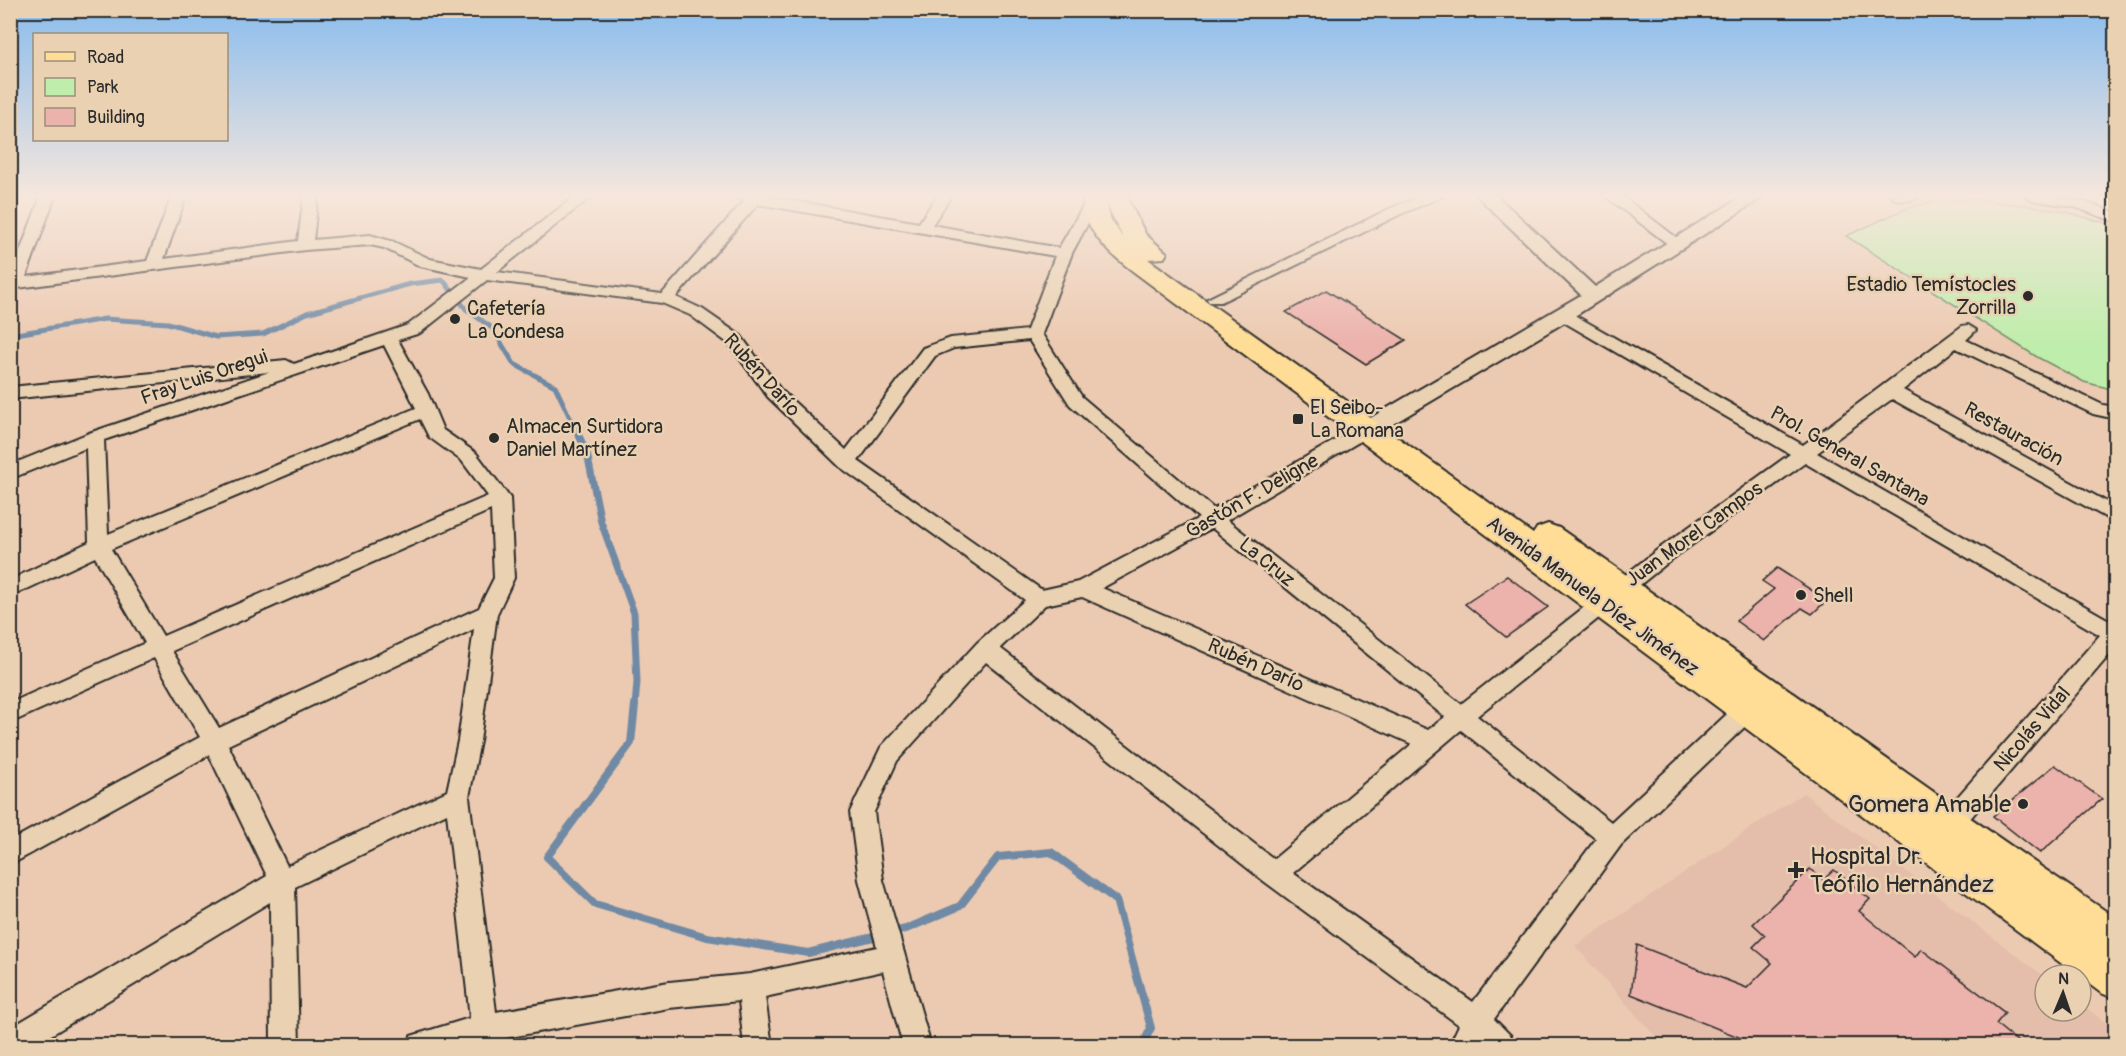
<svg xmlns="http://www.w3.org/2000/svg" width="2126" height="1056" font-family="Pangolin,sans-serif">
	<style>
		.built { fill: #e4bdab }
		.green { fill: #bfedab; stroke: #758c6b; stroke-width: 1.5 }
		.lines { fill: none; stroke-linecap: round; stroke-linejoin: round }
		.stream-far2 { stroke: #6f8aa5; stroke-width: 5 }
		.stream-far1 { stroke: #6f8aa5; stroke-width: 7 }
		.stream { stroke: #6f8aa5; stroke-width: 8 }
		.building { fill: #ecb2ac; stroke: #2b2b2b; stroke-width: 1.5 }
		.minor-casing { stroke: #2b2b2b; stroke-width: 4 }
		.tertiary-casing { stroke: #2b2b2b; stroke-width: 4 }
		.primary-casing { stroke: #2b2b2b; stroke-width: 4 }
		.minor { fill: #e9d1b1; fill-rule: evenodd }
		.tertiary { fill: #e9d1b1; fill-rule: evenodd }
		.primary { fill: #ffdd96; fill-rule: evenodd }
		.poi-dot { fill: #2b2b2b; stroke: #e9d1b1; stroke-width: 2 }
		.labels { text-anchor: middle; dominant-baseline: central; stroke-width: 5; stroke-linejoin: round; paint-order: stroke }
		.poi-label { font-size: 20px; fill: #2b2b2b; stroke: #e9d1b1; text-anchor: start }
		.street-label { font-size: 20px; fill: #2b2b2b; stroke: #e9d1b1 }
		.near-poi-label { font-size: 24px; fill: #2b2b2b; stroke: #e9d1b1; text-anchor: end }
	</style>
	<rect width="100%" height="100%" fill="#eccab1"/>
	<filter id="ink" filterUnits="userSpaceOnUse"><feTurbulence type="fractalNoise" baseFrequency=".0167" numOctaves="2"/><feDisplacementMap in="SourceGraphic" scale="12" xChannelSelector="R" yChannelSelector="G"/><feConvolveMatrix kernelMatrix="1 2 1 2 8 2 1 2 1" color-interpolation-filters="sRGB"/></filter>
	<g filter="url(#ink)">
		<!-- built -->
		<path class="built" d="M1803,793L2045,977V1011H2081V1004L2115,1030V1045H1663L1575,946Z"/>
		<!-- green -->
		<path class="green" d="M1973,199L2060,210L2115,226V390L2084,382L2037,357L1846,236L1903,210L1934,201Z"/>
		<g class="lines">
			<!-- stream-far2 -->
			<path class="stream-far2" d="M10,335L105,319L168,323L216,337L263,334L307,313L410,284L443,280L466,309L492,328L514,364L555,386L573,424"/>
			<!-- stream-far1 -->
			<path class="stream-far1" d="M573,423L587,453L601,522L634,613L637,682L635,706"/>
			<!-- stream -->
			<path class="stream" d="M635,705L631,743L547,857L595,904L707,937L808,953L906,929L960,906L998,857L1051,852L1116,900L1151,1028L1142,1046"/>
		</g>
		<!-- building -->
		<path class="building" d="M1326,290L1406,340L1366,364L1286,312Z
			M1777,568L1827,600L1812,614L1802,608L1764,641L1736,621L1774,589L1762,581Z
			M1507,576L1548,607L1506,637L1465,604Z
			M2055,765L2102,799L2040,853L1993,816Z
			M1810,869L1823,880L1834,870L1870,899L1859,911L1915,957L1921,949L2005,1013L1996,1024L2023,1046H1761L1631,994L1637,945L1747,988L1772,963L1753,947L1765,935L1753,924Z"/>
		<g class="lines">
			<defs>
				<path id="minor" d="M41,196H55L26,277L147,261L172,196H186L164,259L298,241L304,196H318L313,240L370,235L394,242L430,259L481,269L575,196H592L497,272L662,294L744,201L732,196H766L919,223L937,196H951L932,225L1059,248L1089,196H1099L1101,199L1072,253L1042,334L1082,397L1214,509L1362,425H1374L1377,429L1374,433L1227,520L1461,704L1657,550L1790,454L1557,318L1555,315L1557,312H1569L1803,445L1962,326L1968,325L1976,330L1966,340L2103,405L2116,407V419L2093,414L1956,348L1903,390L2116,507V523L1892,399L1817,453L2116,624V647L1957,834L1948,837L1939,834L1936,826L1939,818L2100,635L1805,463L1671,560L1477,716L1611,822L1740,702L1748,700L1756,702L1759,709L1756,716L1621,845L1494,1019L1511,1036L1515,1046L1479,1043L1449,1046L1459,1025L1265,882L986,662L897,761L874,812L883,880L931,1046H903L883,971L765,997L772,1046H744L739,1001L669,1008L500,1039L501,1046H407L411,1036L470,1018L447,813L295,887L299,1046H271L270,902L33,1046H10V1028L267,876L209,755L10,865V841L200,737L154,658L10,723V703L145,643L95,557L10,597V580L89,542L86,448L10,479V465L89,433L269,372L10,399V387L286,360L294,364L408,325L471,277L420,266L384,248L370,245L305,250L10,289V278ZM758,204L1055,256L1027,330L951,338L923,348L846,450L780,389L741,336L702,309L676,297ZM487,280L662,303L690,315L729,344L768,397L840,467L1025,600L977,643L881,747L850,812L859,880L877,947L750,974L669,982L496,1012L469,797L480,741L497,614L514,578L510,498L476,453L443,430L428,394L398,340L420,333ZM1029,340L1070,405L1199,518L1078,582L1042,590L858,461L935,356L954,348ZM384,345L416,408L108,534L104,440ZM420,419L429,437L462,461L488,496L163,636L111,549ZM491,510L494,578L479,608L219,728L172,651ZM1212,528L1445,717L1428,730L1102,588ZM1082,597L1412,744L1274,859L1000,648L1045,605ZM474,629L458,741L447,791L287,866L228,745ZM1461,730L1596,839L1473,1002L1293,873Z
					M1422,196H1444L1401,214L1221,302H1209L1207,299L1391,208Z
					M1605,196H1622L1686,245L1683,248H1673Z
					M1891,196H1919C1913,202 1897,202 1891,196Z
					M2025,196C2063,196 2080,199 2116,213V222L2075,207L2032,200Z"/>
				<path id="tertiary" d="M1477,196H1497L1595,287L1743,196H1765L1570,319L1376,434L1368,436L1360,434L1357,429L1360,424L1581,295Z"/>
				<path id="primary" d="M1083,196H1130L1129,202L1146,235L1167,253L1164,258L1148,259L1152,262L1533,534L1537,528L1548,524L1559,528C1745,657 1928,791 2116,918V999L2101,993L2081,978V975H2077L1980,903L1134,272C1109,253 1083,231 1083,196ZM1107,205L1123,238L1110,218Z"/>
			</defs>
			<!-- minor casing -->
			<use href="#minor" class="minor-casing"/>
			<!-- tertiary casing -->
			<use href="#tertiary" class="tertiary-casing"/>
			<!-- primary casing -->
			<use href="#primary" class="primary-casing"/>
			<!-- minor -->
			<use href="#minor" class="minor"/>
			<!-- tertiary -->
			<use href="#tertiary" class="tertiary"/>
			<!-- primary -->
			<use href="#primary" class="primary"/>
		</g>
	</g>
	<!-- sky -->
	<linearGradient id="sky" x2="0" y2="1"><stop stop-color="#89bcee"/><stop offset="0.57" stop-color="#f6e7dc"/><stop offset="1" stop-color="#f6e7dc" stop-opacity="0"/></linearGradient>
	<rect width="2126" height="344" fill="url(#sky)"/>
	<!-- markers -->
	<g class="poi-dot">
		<circle cx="2028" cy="296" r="6"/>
		<circle cx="455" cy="319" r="6"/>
		<rect x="1292" y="413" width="12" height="12" rx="3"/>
		<circle cx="494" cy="438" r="6"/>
		<circle cx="1801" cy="595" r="6"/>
		<circle cx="2023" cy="804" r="6"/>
		<path d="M1793 861h6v6h6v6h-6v6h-6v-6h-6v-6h6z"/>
	</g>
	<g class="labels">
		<!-- poi labels -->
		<g class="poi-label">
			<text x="2016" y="284" text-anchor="end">Estadio Temístocles<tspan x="2016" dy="23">Zorrilla</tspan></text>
			<text x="467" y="308">Cafetería<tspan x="467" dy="23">La Condesa</tspan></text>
			<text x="1310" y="407">El Seibo-<tspan x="1310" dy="23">La Romana</tspan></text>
			<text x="506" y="426">Almacen Surtidora<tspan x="506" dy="23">Daniel Martínez</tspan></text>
			<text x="1813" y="595">Shell</text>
		</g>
		<!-- street labels -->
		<g class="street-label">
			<text transform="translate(762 375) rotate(48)">Rubén Darío</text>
			<text transform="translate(204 377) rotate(-19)">Fray Luis Oregui</text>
			<text transform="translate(2014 434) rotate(29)">Restauración</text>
			<text transform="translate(1850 456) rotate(30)">Prol. General Santana</text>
			<text transform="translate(1252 496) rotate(-30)">Gastón F. Deligne</text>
			<text transform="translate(1694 534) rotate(-36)">Juan Morel Campos</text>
			<text transform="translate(1267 562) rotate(39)">La Cruz</text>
			<text transform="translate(1593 596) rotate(36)">Avenida Manuela Díez Jiménez</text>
			<text transform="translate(1256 665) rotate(24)">Rubén Darío</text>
			<text transform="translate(2032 729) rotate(-49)">Nicolás Vidal</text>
		</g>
		<!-- near-poi labels -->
		<g class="near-poi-label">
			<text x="2011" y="804">Gomera Amable</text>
			<text x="1810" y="856" text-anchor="start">Hospital Dr.<tspan x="1810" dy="28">Teófilo Hernández</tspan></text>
		</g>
	</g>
	<!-- margin -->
	<rect width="2126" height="1056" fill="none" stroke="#e9d1b1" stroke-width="36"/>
	<rect x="18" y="18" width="2090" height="1020" fill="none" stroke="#2b2b2b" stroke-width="2" filter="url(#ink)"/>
	<!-- legend -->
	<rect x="33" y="33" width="195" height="108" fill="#e9d1b1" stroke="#9d8f7b" stroke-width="1.5"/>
	<rect x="45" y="52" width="30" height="9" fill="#ffdd96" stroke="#9d8f7b" stroke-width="1.5"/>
	<text x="87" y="63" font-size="18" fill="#2b2b2b">Road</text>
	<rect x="45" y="78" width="30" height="18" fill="#bfedab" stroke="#9d8f7b" stroke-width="1.5"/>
	<text x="87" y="93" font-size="18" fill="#2b2b2b">Park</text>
	<rect x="45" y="108" width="30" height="18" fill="#ecb2ac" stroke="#9d8f7b" stroke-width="1.5"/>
	<text x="87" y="123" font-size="18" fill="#2b2b2b">Building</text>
	<!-- north arrow -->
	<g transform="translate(2063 993) rotate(2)"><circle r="28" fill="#e9d1b1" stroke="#9d8f7b" stroke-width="1.5"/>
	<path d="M0-4.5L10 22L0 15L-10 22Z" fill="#2b2b2b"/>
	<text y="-9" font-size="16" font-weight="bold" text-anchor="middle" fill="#2b2b2b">N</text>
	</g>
</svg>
